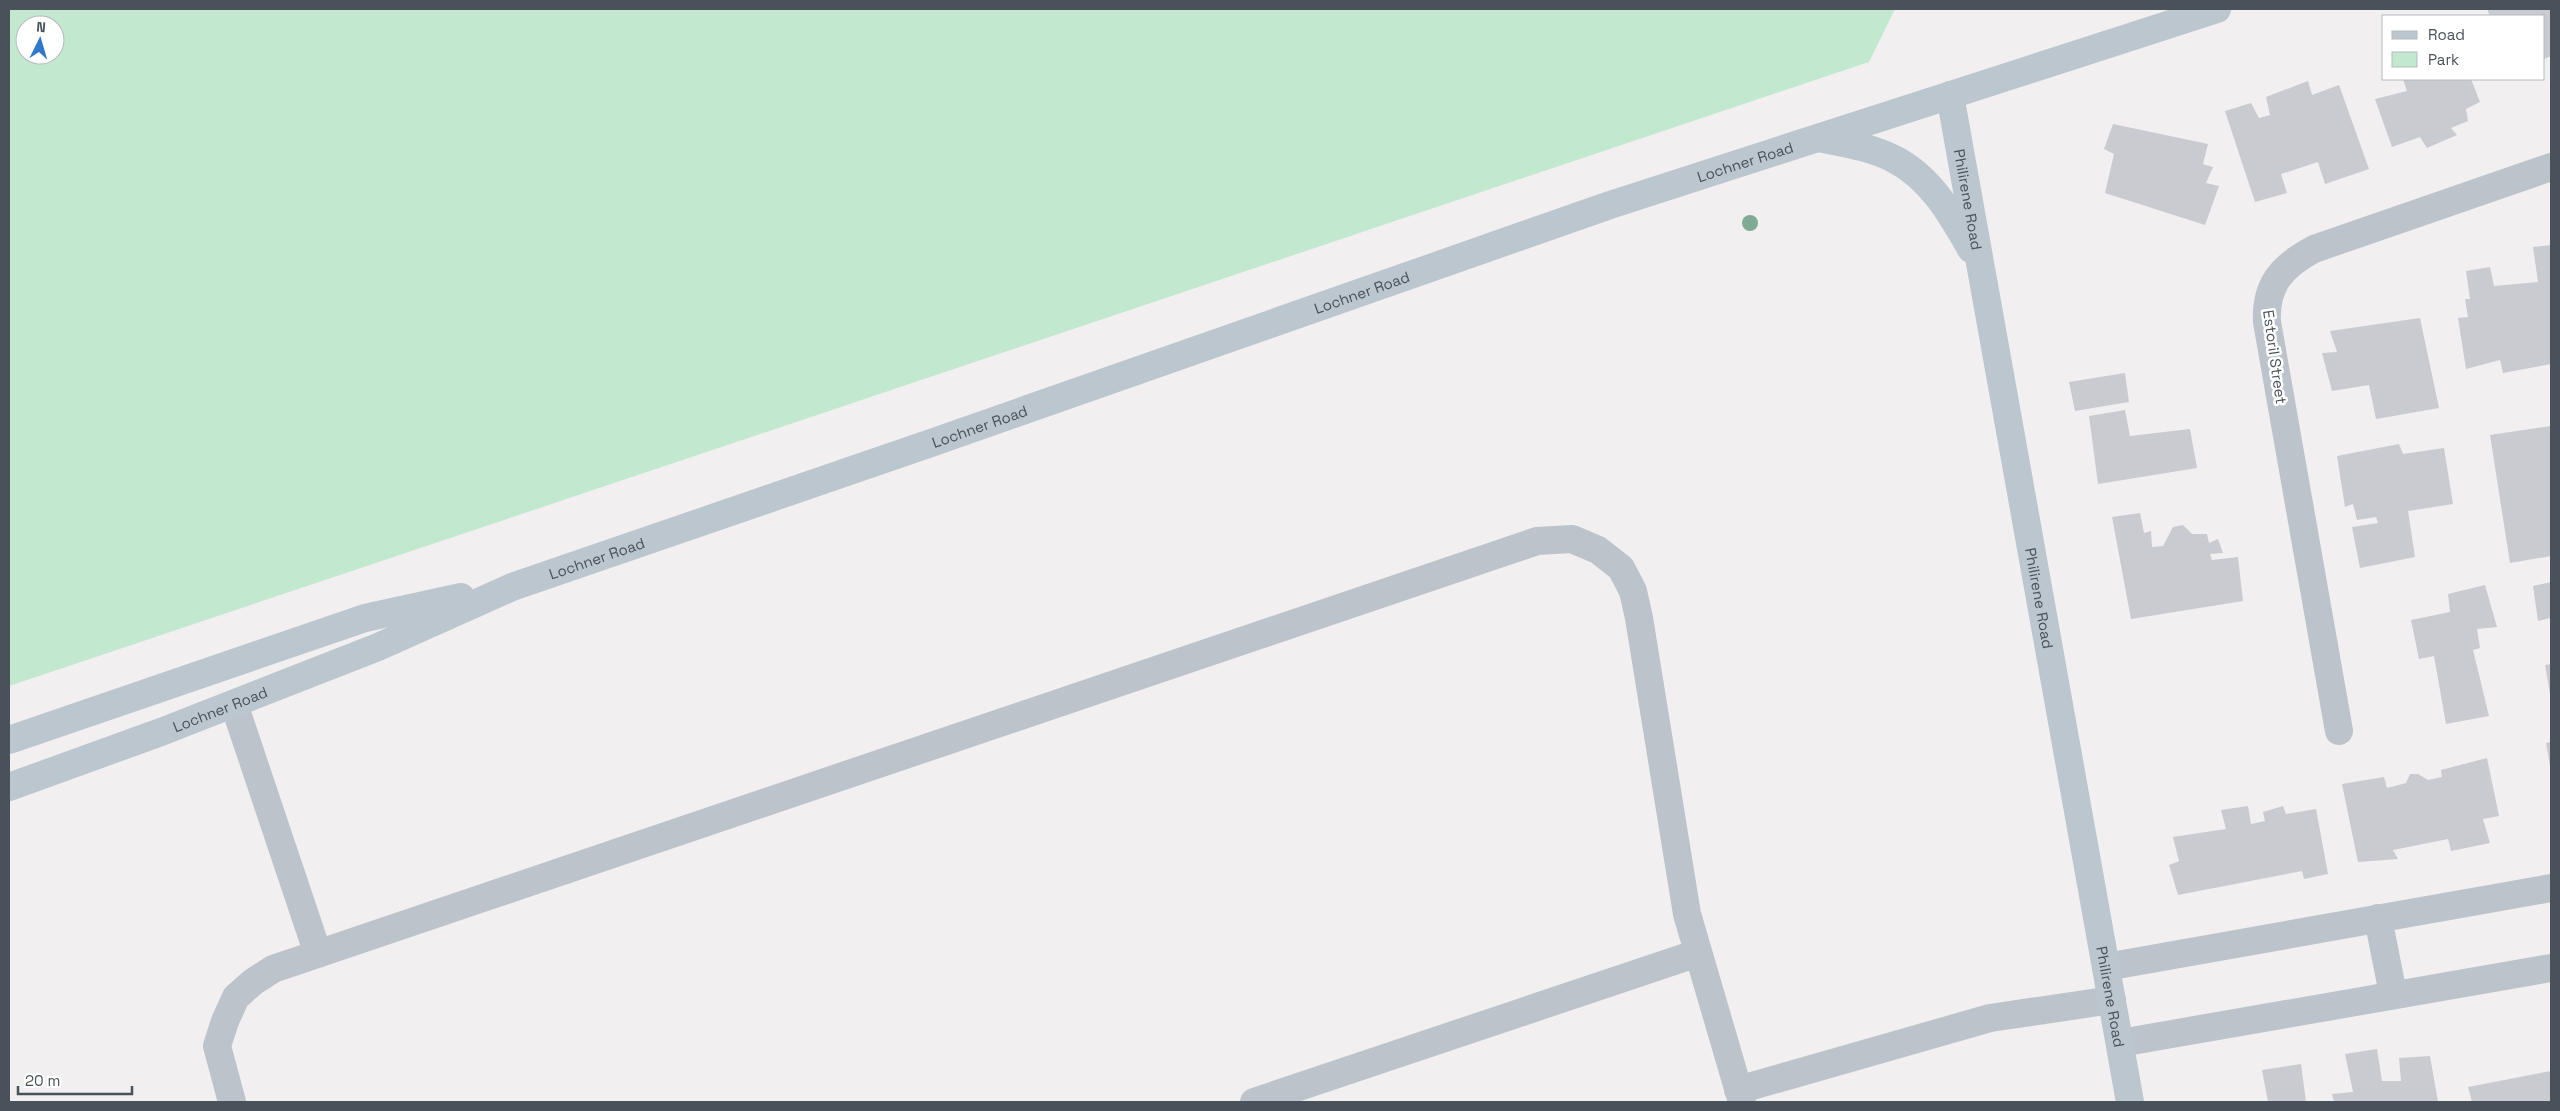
<svg xmlns="http://www.w3.org/2000/svg" width="2560" height="1111" font-family="'Space Grotesk',sans-serif">
	<style>
		.green { fill: #c2e9d0; fill-rule: evenodd }
		.building { fill: #c9cbd1 }
		.lines { fill: none; stroke-linecap: round; stroke-linejoin: round }
		.street { stroke: #bcc3ca; stroke-width: 28 }
		.secondary { stroke: #bcc6ce; stroke-width: 28 }
		.tree { fill: #7faa93 }
		.labels { text-anchor: middle; dominant-baseline: central; stroke-width: 5; stroke-linejoin: round; paint-order: stroke }
		.street-label { font-size: 15px; fill: #49525a; stroke: #fff }
	</style>
	<rect width="100%" height="100%" fill="#f1efef"/>
	<!-- green -->
	<path class="green" d="M9,9H1895L1869,62L9,686ZM25,25H55V55H25Z"/>
	<!-- building -->
	<path class="building" d="M2487,9H2551V56L2544,59V16H2490Z
		M2403,79H2471L2480,102L2466,109L2468,121L2451,128L2457,135L2427,148L2420,137L2392,147L2375,99L2407,91Z
		M2308,81L2312,95L2339,85L2369,169L2325,184L2318,162L2281,174L2287,193L2255,202L2225,111L2251,103L2259,118L2270,115L2266,97Z
		M2113,124L2208,144L2203,164L2213,167L2206,183L2219,186L2205,225L2105,193L2114,154L2104,149Z
		M2551,245V364L2503,373L2500,360L2466,369L2458,318L2468,317L2465,299H2470L2466,271L2490,267L2494,286L2538,282L2533,247Z
		M2420,318L2439,408L2376,419L2369,385L2332,391L2322,353L2337,352L2330,331Z
		M2125,373L2129,402L2075,411L2069,382Z
		M2125,410L2130,436L2190,429L2197,468L2098,484L2089,416Z
		M2551,426V556L2510,563L2490,435Z
		M2399,444L2403,454L2444,448L2453,504L2408,511L2415,557L2360,568L2352,527L2378,523L2376,517L2357,520L2353,504L2345,507L2337,456Z
		M2140,513L2144,533L2151,531L2152,547L2163,546L2173,527L2183,525L2192,534H2207L2209,543L2218,539L2223,553L2210,554L2212,560L2238,557L2243,601L2131,619L2112,517Z
		M2551,582V618L2538,621L2533,586Z
		M2485,585L2497,627L2477,629L2480,648L2473,650L2489,716L2446,724L2434,656L2419,659L2411,620L2450,612L2448,594Z
		M2551,664V694H2550L2545,665Z
		M2551,742V766H2550L2546,743Z
		M2487,758L2499,816L2483,819L2490,843L2451,851L2448,839L2393,850L2398,859L2358,862L2342,784L2384,777L2387,788L2406,783L2410,774H2418L2428,780L2442,777L2441,770Z
		M2248,806L2251,824L2265,821L2263,812L2283,806L2286,814L2316,809L2328,874L2304,879L2302,871L2178,895L2169,865L2179,861L2173,837L2226,829L2221,810Z
		M2377,1049L2382,1081H2401L2399,1058L2430,1056L2438,1102H2334L2332,1094L2353,1092L2345,1054Z
		M2301,1064L2306,1102H2268L2262,1070Z
		M2551,1071V1102H2472L2468,1087Z"/>
	<g class="lines">
		<!-- street -->
		<path class="street" d="M234,704L318,954
			M2339,731L2267,322C2265,285 2282,266 2314,249L2551,167
			M2378,918L2393,994
			M2106,967L2551,888
			M2120,1043L2551,968
			M1738,1090L1990,1018L2112,1000
			M232,1102L217,1046L225,1021L236,997L253,982L273,969L1537,541L1572,539L1598,550L1621,568L1633,591L1639,618L1687,914L1742,1102
			M1254,1102L1698,953"/>
		<!-- secondary -->
		<g class="secondary">
			<path id="s1" d="M1950,95L2130,1102"/>
			<path d="M1819,138C1843,143 1871,147 1894,159C1931,178 1951,214 1971,249"/>
			<path d="M9,740L365,618L461,597"/>
			<path id="s2" d="M9,787L161,732L378,647L512,587L931,443L1610,205L2217,9"/>
		</g>
	</g>
	<!-- trees -->
	<circle class="tree" cx="1750" cy="223" r="8"/>
	<g class="labels">
		<!-- street labels -->
		<g class="street-label">
			<text stroke="none"><textPath href="#s2" startOffset="1846">Lochner Road</textPath></text>
			<text stroke="none"><textPath href="#s1" startOffset="106">Philirene Road</textPath></text>
			<text stroke="none"><textPath href="#s2" startOffset="1441">Lochner Road</textPath></text>
			<text transform="translate(2275 357) rotate(82)">Estoril Street</text>
			<text stroke="none"><textPath href="#s2" startOffset="1036">Lochner Road</textPath></text>
			<text stroke="none"><textPath href="#s2" startOffset="631">Lochner Road</textPath></text>
			<text stroke="none"><textPath href="#s1" startOffset="511">Philirene Road</textPath></text>
			<text stroke="none"><textPath href="#s2" startOffset="225">Lochner Road</textPath></text>
			<text stroke="none"><textPath href="#s1" startOffset="916">Philirene Road</textPath></text>
		</g>
	</g>
	<!-- border -->
	<rect width="2560" height="1111" fill="none" stroke="#49525a" stroke-width="20"/>
	<!-- legend -->
	<rect x="2382" y="15" width="162" height="65" fill="#ffffff" stroke="#b6babd"/>
	<rect x="2392" y="31" width="25" height="8" fill="#bcc6ce" stroke="#b6babd"/>
	<text x="2428" y="40" font-size="15" fill="#49525a">Road</text>
	<rect x="2392" y="52" width="25" height="15" fill="#c2e9d0" stroke="#b6babd"/>
	<text x="2428" y="65" font-size="15" fill="#49525a">Park</text>
	<!-- north arrow -->
	<g transform="translate(40 40) rotate(5)"><circle r="24" fill="#ffffff" stroke="#b6babd"/>
	<path d="M0-4L9 19L0 12L-9 19Z" fill="#2f78cb"/>
	<text y="-8" font-size="14" font-weight="bold" text-anchor="middle" fill="#49525a">N</text>
	</g>
	<!-- scale -->
	<path d="M18 1086v8h114v-8" fill="none" stroke="#49525a" stroke-width="2.5"/>
	<text x="25" y="1086" font-size="15" fill="#49525a" stroke="#ffffff" stroke-width="4" paint-order="stroke">20 m</text>
</svg>
